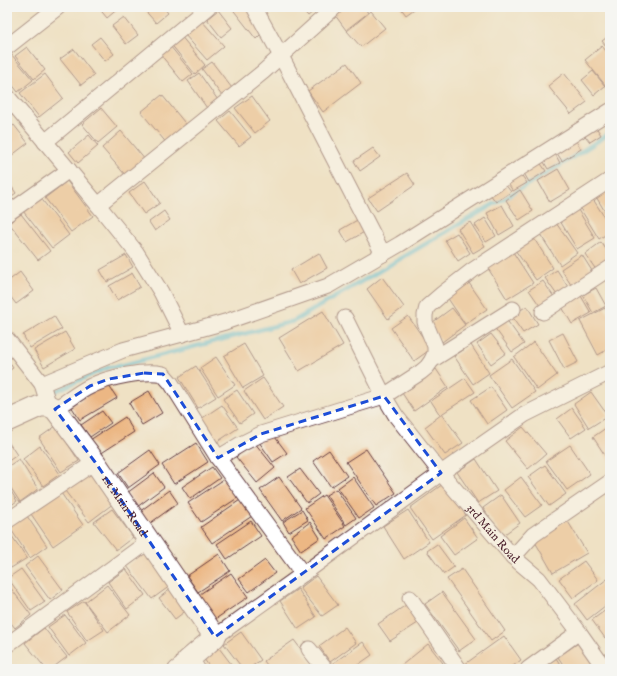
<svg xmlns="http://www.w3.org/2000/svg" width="617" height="676" font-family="'IM FELL English',serif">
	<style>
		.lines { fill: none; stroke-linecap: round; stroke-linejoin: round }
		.stream { stroke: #5dbedb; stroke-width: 4.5 }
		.building { fill: #ecb784 }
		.minor-casing { stroke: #633c42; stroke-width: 17 }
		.secondary-casing { stroke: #633c42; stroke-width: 23 }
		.minor { stroke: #fff; stroke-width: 15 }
		.secondary { stroke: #fff; stroke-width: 21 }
		.marked { fill: none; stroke: #1d4ed8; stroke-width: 3; stroke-dasharray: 8 5; stroke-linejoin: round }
		.labels { text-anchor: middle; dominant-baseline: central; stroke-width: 3; stroke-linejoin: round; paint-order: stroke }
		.street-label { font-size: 12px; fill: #4a1f2b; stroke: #f6f6f2 }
	</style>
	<rect width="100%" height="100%" fill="#f6f6f2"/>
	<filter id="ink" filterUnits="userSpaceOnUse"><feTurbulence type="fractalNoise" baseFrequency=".025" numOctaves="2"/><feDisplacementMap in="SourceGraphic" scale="8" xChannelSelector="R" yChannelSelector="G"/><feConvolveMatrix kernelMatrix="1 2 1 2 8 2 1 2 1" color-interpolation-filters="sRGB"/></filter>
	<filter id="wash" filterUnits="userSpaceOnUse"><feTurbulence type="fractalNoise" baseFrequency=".012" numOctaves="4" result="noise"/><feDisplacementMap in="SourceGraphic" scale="16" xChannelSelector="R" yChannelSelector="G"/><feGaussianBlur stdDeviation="0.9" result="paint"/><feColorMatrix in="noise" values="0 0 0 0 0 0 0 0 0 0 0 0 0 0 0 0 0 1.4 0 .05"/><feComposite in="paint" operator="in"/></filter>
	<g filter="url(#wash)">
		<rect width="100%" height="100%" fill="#efe1c4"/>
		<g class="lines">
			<!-- stream -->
			<path class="stream" d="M47,395L109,367L119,366L294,321L559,166L610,133"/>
		</g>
		<g id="blocks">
			<!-- building -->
			<path class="building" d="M98,7H120L107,18Z
				M142,7H163L168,13L156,23Z
				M231,7H247L263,32L256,39Z
				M300,7H319L308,16Z
				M338,7H364L368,13L346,30L332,11Z
				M400,7H417L406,15Z
				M218,10L232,28L221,37L207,19Z
				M371,11L385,28L361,47L347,31Z
				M124,17L138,35L126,44L112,26Z
				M202,21L224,46L207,60L185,35Z
				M180,35L205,65L195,74L170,43Z
				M610,35V51L602,41Z
				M100,37L114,54L105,61L91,44Z
				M170,46L193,74L183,82L160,54Z
				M602,46L610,56V91L585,60Z
				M27,47L45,70L34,79L15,56Z
				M74,49L94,75L81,85L60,59Z
				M11,54L33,80L18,92L7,78V57Z
				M212,62L235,92L225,100L202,69Z
				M347,63L361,83L323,112L308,91Z
				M593,71L605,86L594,95L582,80Z
				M199,73L220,103L209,111L188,81Z
				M564,73L587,102L571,114L548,86Z
				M45,74L63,98L39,117L20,93Z
				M162,95L189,128L168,145L141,112Z
				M252,96L270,121L255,133L235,108Z
				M101,108L117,127L98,143L82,124Z
				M230,111L251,137L239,146L218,121Z
				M594,124L601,135L590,142L582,132Z
				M14,125L28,143L7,159V130Z
				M121,131L146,161L127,177L102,148Z
				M89,135L98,146L78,163L69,152Z
				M575,139L581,149L562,161L555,150Z
				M373,148L380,157L360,171L354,161Z
				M553,150L560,163L548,169L541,157Z
				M537,158L546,171L529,182L521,168Z
				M558,169L570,190L550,202L538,181Z
				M518,170L527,183L513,191L505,179Z
				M407,173L415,185L377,211L368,198Z
				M7,180L16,193L7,200Z
				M502,180L511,192L496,202L487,190Z
				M67,181L93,216L71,232L45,198Z
				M145,181L160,203L144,214L129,193Z
				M610,187V220L595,195Z
				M520,190L533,211L519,220L506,200Z
				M591,196L610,226V232L599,239L578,205Z
				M40,197L69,235L52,248L23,211Z
				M502,205L514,226L499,235L487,213Z
				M575,205L595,238L577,249L557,216Z
				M164,211L170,220L155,231L149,222Z
				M21,214L50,251L38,260L9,223Z
				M485,218L496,236L486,242L475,225Z
				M359,219L366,231L347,242L340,230Z
				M470,222L485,246L473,253L458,229Z
				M556,223L577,253L560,265L540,234Z
				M457,233L470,253L458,261L445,240Z
				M531,234L553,268L536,280L513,247Z
				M601,242L610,255V262L597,271L585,254Z
				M511,249L533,283L507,299L486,265Z
				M319,253L327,268L299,284L291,270Z
				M126,255L133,267L107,282L100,270Z
				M582,255L594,274L573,288L561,269Z
				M557,270L568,287L557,295L545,278Z
				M20,272L34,291L16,304L7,292V282Z
				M132,273L140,287L117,300L109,286Z
				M382,277L404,307L388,319L367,289Z
				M543,281L554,297L540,306L529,290Z
				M469,283L487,309L465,324L447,297Z
				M596,288L606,306L593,313L583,295Z
				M581,296L591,313L572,324L562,307Z
				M527,306L538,324L523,333L511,316Z
				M452,308L465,325L442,342L429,325Z
				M605,308L610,317V348L598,355L580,321Z
				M323,311L343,345L299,371L279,338Z
				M54,316L62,329L30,348L23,335Z
				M408,316L431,349L414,361L391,328Z
				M506,319L524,344L512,352L494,327Z
				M65,332L75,349L44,367L34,350Z
				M563,333L578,362L564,369L549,340Z
				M491,334L506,353L491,364L477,344Z
				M534,342L557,375L537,390L514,357Z
				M244,344L263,376L243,388L224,356Z
				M471,345L489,373L473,384L454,356Z
				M216,357L235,385L218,396L200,368Z
				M7,359L13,368L7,372Z
				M512,359L535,392L512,408L489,375Z
				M196,366L216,397L198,408L179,377Z
				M436,369L448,387L414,411L402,393Z
				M263,378L283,407L263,420L244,391Z
				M465,378L475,392L440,415L431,401Z
				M107,383L117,398L80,420L71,406Z
				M491,387L507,410L487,424L471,400Z
				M237,390L253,414L240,423L223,399Z
				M149,391L162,413L142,425L129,403Z
				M591,392L608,416L589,428L574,404Z
				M222,405L238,428L217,442L201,419Z
				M572,408L586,428L571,438L557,419Z
				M102,411L111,423L90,437L81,425Z
				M442,414L463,443L445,455L425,427Z
				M125,417L134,432L100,454L90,440Z
				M610,425V463L593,437Z
				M56,426L79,461L61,472L39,438Z
				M523,427L546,454L528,469L505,441Z
				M272,433L287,453L273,462L259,442Z
				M7,440L17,455L7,462Z
				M254,442L275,468L257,483L236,457Z
				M196,443L208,462L174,484L162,465Z
				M570,445L590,474L567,490L546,461Z
				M40,446L60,474L43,486L23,459Z
				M366,449L396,493L376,506L346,462Z
				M150,450L160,465L128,488L118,473Z
				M329,450L347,476L331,487L313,461Z
				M19,459L38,489L20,502L7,482V467Z
				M476,459L497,491L478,503L457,472Z
				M545,465L566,494L549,506L528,477Z
				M212,467L220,478L190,499L182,487Z
				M87,469L114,503L89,522L62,487Z
				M300,469L319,494L307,503L288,477Z
				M154,473L164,487L137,507L127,493Z
				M279,477L301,508L282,521L260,490Z
				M353,477L374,508L359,518L338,488Z
				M521,477L542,505L525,517L504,490Z
				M226,478L239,497L201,522L188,503Z
				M443,484L466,515L432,539L410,508Z
				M7,485L17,501L7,508Z
				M336,489L356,518L346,525L326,495Z
				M59,490L83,525L53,546L29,511Z
				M169,490L178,503L149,524L139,512Z
				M324,495L345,526L326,539L305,508Z
				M501,495L520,523L502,536L483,508Z
				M243,498L255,514L212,543L201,527Z
				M112,509L133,537L116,550L94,522Z
				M302,510L308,520L289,532L283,522Z
				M408,510L429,542L404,559L383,526Z
				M25,513L47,546L30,558L8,525Z
				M464,518L478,538L454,555L440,536Z
				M567,520L587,553L553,573L534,540Z
				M251,521L261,536L227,559L217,544Z
				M310,522L320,538L301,551L291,536Z
				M7,529L27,558L11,568L7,562Z
				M437,544L454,567L444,574L427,551Z
				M145,553L170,586L152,599L127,566Z
				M219,554L230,571L198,592L187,576Z
				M38,556L63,590L50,600L25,566Z
				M265,560L275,573L249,592L239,579Z
				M584,561L598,580L573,598L559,579Z
				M21,569L45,602L31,611L8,578Z
				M126,569L145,595L127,609L108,582Z
				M462,569L505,631L491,641L447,579Z
				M231,573L248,597L214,620L197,596Z
				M316,576L338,605L322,616L300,588Z
				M607,579L610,583V602L587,620L575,604Z
				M7,583L31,615L15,628L7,618Z
				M107,585L130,615L108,632L85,602Z
				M172,588L188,609L175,619L159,598Z
				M298,589L316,617L298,629L280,601Z
				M442,592L476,639L459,651L425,604Z
				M84,601L104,630L87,641L67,612Z
				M409,603L421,621L390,641L378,624Z
				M610,607V635L605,638L592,620Z
				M65,615L86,643L69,656L48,627Z
				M345,627L356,643L330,662L319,646Z
				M44,628L67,657L51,669H46L25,643Z
				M241,632L261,660L248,669H243L224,644Z
				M504,636L521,660L509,669H462L461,667Z
				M294,640L312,664L305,669H270L264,661Z
				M581,641L599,667L595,669H566L558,657Z
				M363,642L372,655L352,669H331L329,666Z
				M428,644L443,663L435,669H397Z
				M219,648L235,669H211L204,659Z
				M556,658L563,669H543L542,667Z"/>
		</g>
	</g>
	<g filter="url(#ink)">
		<use href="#blocks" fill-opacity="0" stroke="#633c42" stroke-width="1"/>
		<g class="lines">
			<defs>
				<g id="minor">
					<path d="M254,7L281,56L383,254"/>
					<path d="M7,47L58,7"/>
					<path d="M7,96L98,205L263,72L335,7"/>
					<path d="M45,142L208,7"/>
					<path d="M98,205L136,252L161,292L182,334L225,322L328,286L400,244L610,111"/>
					<path d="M7,214L69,170"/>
					<path d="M543,312L610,268"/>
					<path id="s1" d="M345,318L384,396L396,416L441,473L513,557L539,579L579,632L605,669"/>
					<path d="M7,339L42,384L49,406"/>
					<path d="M432,360L513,309"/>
					<path d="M42,384L123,350L182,334"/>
					<path d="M55,409C67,402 78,392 91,386C109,377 144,370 163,374L171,383L218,458L303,574"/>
					<path d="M218,458L241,444L261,434L384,396L421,372L427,367L432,360L435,353V346L425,322V315L427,307L442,294L473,270L610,180"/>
					<path d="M7,521L95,462"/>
					<path d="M513,557L533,535L610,482"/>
					<path d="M410,598L459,669"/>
					<path d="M215,637L303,574L441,473L524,415L610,372"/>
					<path d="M7,645L149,541"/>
					<path d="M309,649L325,669"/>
					<path d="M176,669L187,661"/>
					<path d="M528,669L579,632"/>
				</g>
				<g id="secondary">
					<path id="s2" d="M7,421L40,406H49L55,409L95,462L215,637L187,661L194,669"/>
				</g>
			</defs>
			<!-- minor casing -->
			<use href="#minor" class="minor-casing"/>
			<!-- secondary casing -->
			<use href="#secondary" class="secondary-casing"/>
			<!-- minor -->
			<use href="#minor" class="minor"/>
			<!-- secondary -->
			<use href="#secondary" class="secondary"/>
		</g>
	</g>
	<!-- marked area -->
	<path d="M0 0H617V676H0ZM144,373L163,374L218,458L261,434L384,396L441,473L215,637L95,462L55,409L90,386L109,379Z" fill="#efe1c4" fill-opacity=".55" fill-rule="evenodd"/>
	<path class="marked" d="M144,373L163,374L218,458L261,434L384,396L441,473L215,637L95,462L55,409L90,386L109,379Z"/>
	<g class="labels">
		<!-- street labels -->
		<g class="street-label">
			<text stroke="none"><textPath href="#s2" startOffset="171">1st Main Road</textPath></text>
			<text stroke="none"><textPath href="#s1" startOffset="263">3rd Main Road</textPath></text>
		</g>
	</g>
	<!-- margin -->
	<rect width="617" height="676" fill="none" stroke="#f6f6f2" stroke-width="24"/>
</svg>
